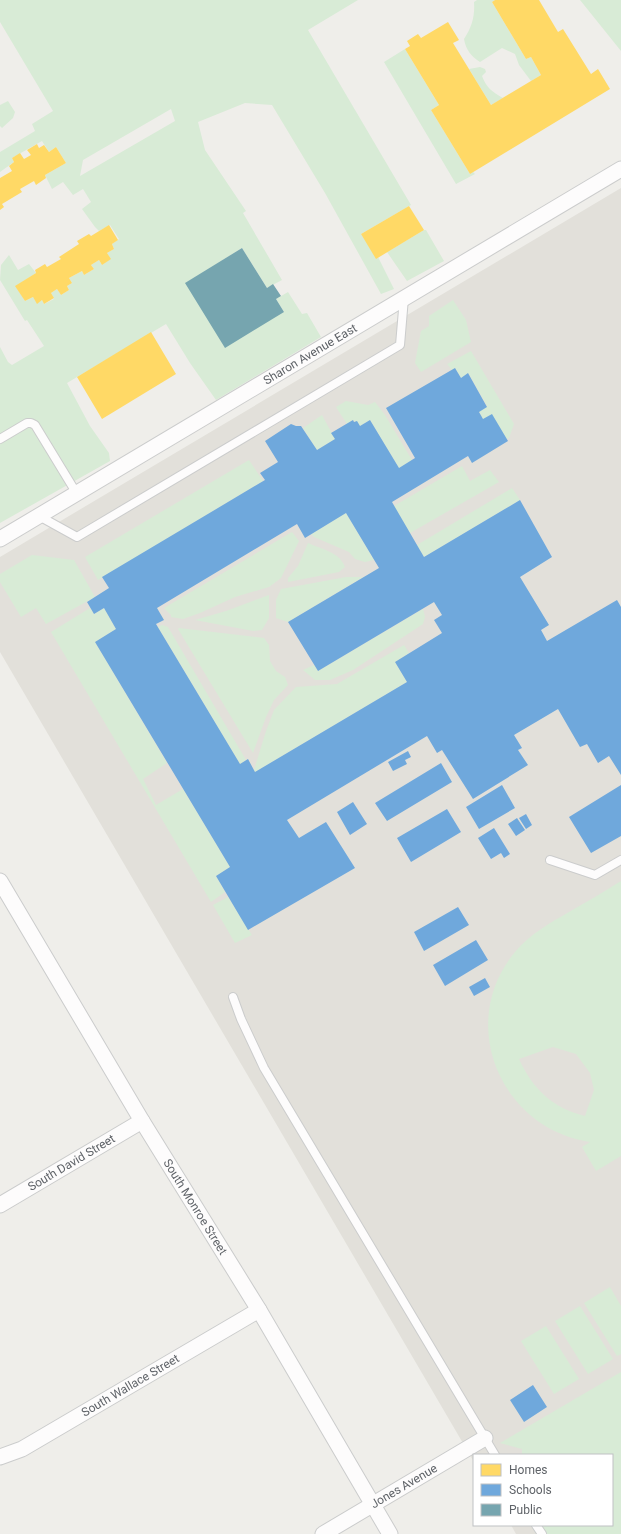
<svg xmlns="http://www.w3.org/2000/svg" width="621" height="1534" font-family="Roboto,sans-serif">
	<style>
		.education { fill: #e2e0da }
		.green { fill: #d8ebd6; fill-rule: evenodd }
		.homes { fill: #ffd966 }
		.schools { fill: #6fa8dc; fill-rule: evenodd }
		.public { fill: #76a5af }
		.lines { fill: none; stroke-linecap: round; stroke-linejoin: round }
		.service-casing { stroke: #cbcccc; stroke-width: 10 }
		.minor-casing { stroke: #cbcccc; stroke-width: 17 }
		.service { stroke: #fdfcfc; stroke-width: 8 }
		.minor { stroke: #fdfcfc; stroke-width: 15 }
		.labels { text-anchor: middle; dominant-baseline: central; stroke-width: 4; stroke-linejoin: round; paint-order: stroke }
		.street-label { font-size: 12px; fill: #5f6368; stroke: #fff }
	</style>
	<rect width="100%" height="100%" fill="#efeeea"/>
	<!-- education -->
	<path class="education" d="M621,188V1534H516L511,1525H612V1455H474V1462L0,652V557Z"/>
	<!-- green -->
	<path class="green" d="M0,0H358L308,30L411,205L361,234L378,257L394,289L381,294L325,193L272,105L245,103L198,122L205,150L246,211L243,213L282,280L267,288L242,248L186,283L284,312L276,299L288,292L302,314L307,313L321,337L216,400L190,363L166,324L67,383L90,426L109,453L110,461L0,523V347L8,362L12,365L44,346L27,320L25,321L0,280L1,265L9,255L18,270L29,264L36,273L16,286L25,301L33,297L37,303L42,300L44,304L54,299L51,293L57,289L61,295L69,290L67,286L72,283L69,278L82,271L84,275L94,269L91,265L99,260L102,265L110,259L107,253L114,249L112,244L119,239L110,225L99,231L95,227L82,209L91,202L83,189L73,195L63,182L52,189L45,175L66,163L56,147L49,152L42,141L12,158L14,162L0,172V152L35,131L32,124L53,111L0,22ZM171,109L175,121L80,176L83,160Z
		M477,0H495L492,2L526,59L531,57L541,75L531,81L519,65L515,54L502,48L480,62C471,56 466,50 464,39C472,27 475,16 474,2Z
		M580,0H621V51Z
		M405,49L439,105L431,110L470,174L473,172L475,174L456,184L384,62Z
		M480,67L485,69L486,72L482,76C486,87 492,92 503,98L491,105L469,69Z
		M8,101L15,112L13,118L2,128L0,126V105Z
		M424,230H426L444,261L407,281L387,252Z
		M453,300L466,320L471,342L421,372L415,363L421,331L429,326V316Z
		M471,351L514,424L509,438L507,439L483,419L479,412L487,406L469,374L461,378L455,368L452,370L447,364Z
		M346,401L368,405L375,402L385,415L412,460L399,468L370,420L360,426L353,420L347,424L336,407Z
		M322,415L335,439L317,450L303,428Z
		M249,460L263,481L98,580L85,557Z
		M462,466L470,481L490,470L499,482L410,533L394,506Z
		M512,488L520,500L424,557L417,545Z
		M346,513L374,560L365,562L355,559L349,552L314,537L311,534Z
		M292,532L299,541L281,578L269,587L235,597L200,613L183,619L171,617V615L164,608Z
		M308,543C321,549 340,552 345,567L339,572L288,582V578L298,566Z
		M32,555L74,560L95,597L46,624L36,608L21,617L0,582V574Z
		M346,577H363L288,622L276,618V600L281,589Z
		M269,595V618L262,630L253,631L195,620L226,611Z
		M90,608L94,614L104,608L116,629L95,642L167,763L143,779L156,805L183,789L230,867L216,876L225,892L211,902L51,632Z
		M423,609L425,617L423,624L353,670L330,680H315L303,670L314,665L318,671Z
		M162,625L168,627L246,760L240,764L158,627Z
		M179,628L264,638L269,645L270,661L276,671L285,677L288,685L274,700L266,717L253,753L178,629Z
		M404,645L409,653L395,662L407,682L255,772L254,770L266,731L274,710L296,687L337,684Z
		M621,881V1156L596,1171L582,1147L590,1142C500,1128 456,1023 515,952C530,934 550,923 569,912C586,902 604,892 621,881ZM553,1047L576,1054L590,1073L594,1090L585,1116C552,1108 533,1089 519,1059Z
		M228,897L252,935L235,943L213,905Z
		M610,1287L621,1306V1354L617,1356L584,1303Z
		M580,1306L613,1359L588,1374L555,1321Z
		M546,1326L579,1379L554,1394L521,1341Z
		M621,1372V1534H536L531,1525H612V1455H522V1449L500,1443Z"/>
	<!-- homes -->
	<path class="homes" d="M495,0H539L558,32L563,29L591,74L598,69L610,89L470,174L431,110L439,105L405,49L410,46L407,41L418,34L421,38L448,22L459,40L453,43L491,105L541,75L531,57L526,59L492,2Z
		M37,144L39,148L44,145L49,152L56,147L66,163L45,175L46,178L36,185L34,181L20,189L22,192L2,204L4,207L0,210V178L12,171L9,166L14,162L12,158L20,153L24,159L31,155L27,150Z
		M409,206L424,230L376,259L361,234Z
		M109,225L118,240L112,244L114,249L107,253L111,259L102,265L99,260L91,265L94,269L84,275L82,271L69,278L72,283L67,286L69,290L61,295L57,289L51,293L54,298L44,304L42,300L37,304L33,297L25,301L15,286L36,273L35,270L45,264L47,267L61,259L59,257L79,244L77,241L89,234L91,236Z
		M151,332L176,374L102,419L77,377Z"/>
	<!-- schools -->
	<path class="schools" d="M455,368L461,378L468,373L487,407L479,412L483,419L492,414L508,441L472,463L468,456L392,502L424,557L520,500L552,557L520,577L549,625L541,630L547,641L617,600L621,607V775L609,756L598,763L587,744L580,747L558,709L514,735L522,748L518,750L528,765L473,799L442,750L437,753L427,736L287,820L299,838L326,822L355,868L248,930L216,876L230,867L95,642L116,629L104,608L94,614L87,602L109,588L102,577L265,480L260,473L278,462L265,441L291,424L296,426H301L317,450L335,439L331,433L353,420L354,422L357,421L360,426L370,420L399,468L415,458L386,408ZM346,513L379,568L288,622L318,671L434,602L442,615L434,620L442,633L395,662L407,682L255,772L248,759L240,764L156,624L164,620L157,608L297,524L305,538Z
		M408,751L411,757L405,760L407,764L393,771L388,762Z
		M441,763L452,782L387,821L375,803Z
		M502,785L515,808L479,829L466,807Z
		M621,785V836L591,853L569,817Z
		M353,802L367,824L350,835L337,812Z
		M447,809L461,832L411,862L397,838Z
		M526,814L532,825L526,829L519,818Z
		M517,818L525,830L516,836L508,824Z
		M494,828L510,854L504,858L501,853L491,859L478,838Z
		M458,907L469,925L424,951L414,932Z
		M476,940L488,960L445,986L433,965Z
		M485,978L490,987L474,996L469,987Z
		M533,1385L547,1407L524,1422L510,1400Z"/>
	<!-- public -->
	<path class="public" d="M242,248L267,288L273,284L281,296L276,299L284,312L225,348L185,283Z"/>
	<g class="lines">
		<defs>
			<path id="service" d="M0,439L27,423H31L35,425L77,494
				M39,516L77,537L400,345L404,298
				M550,860L595,875L621,860
				M233,997L241,1019L264,1068L495,1455
				M536,1525L542,1534"/>
			<g id="minor">
				<path id="s1" d="M0,539L621,169"/>
				<path id="s2" d="M0,881L142,1121L259,1310L390,1534"/>
				<path id="s3" d="M0,1205L142,1121"/>
				<path id="s4" d="M0,1457L22,1449L259,1310"/>
				<path id="s5" d="M323,1534L485,1438"/>
			</g>
		</defs>
		<!-- service casing -->
		<use href="#service" class="service-casing"/>
		<!-- minor casing -->
		<use href="#minor" class="minor-casing"/>
		<!-- service -->
		<use href="#service" class="service"/>
		<!-- minor -->
		<use href="#minor" class="minor"/>
	</g>
	<g class="labels">
		<!-- street labels -->
		<g class="street-label">
			<text stroke="none"><textPath href="#s1" startOffset="361">Sharon Avenue East</textPath></text>
			<text stroke="none"><textPath href="#s3" startOffset="83">South David Street</textPath></text>
			<text stroke="none"><textPath href="#s2" startOffset="380">South Monroe Street</textPath></text>
			<text stroke="none"><textPath href="#s4" startOffset="149">South Wallace Street</textPath></text>
			<text stroke="none"><textPath href="#s5" startOffset="94">Jones Avenue</textPath></text>
		</g>
	</g>
	<!-- legend -->
	<rect x="473" y="1454" width="140" height="72" fill="#ffffff" stroke="#bfc1c3"/>
	<rect x="481" y="1464" width="20" height="12" fill="#ffd966" stroke="#bfc1c3"/>
	<text x="509" y="1474" font-size="12" fill="#5f6368">Homes</text>
	<rect x="481" y="1484" width="20" height="12" fill="#6fa8dc" stroke="#bfc1c3"/>
	<text x="509" y="1494" font-size="12" fill="#5f6368">Schools</text>
	<rect x="481" y="1504" width="20" height="12" fill="#76a5af" stroke="#bfc1c3"/>
	<text x="509" y="1514" font-size="12" fill="#5f6368">Public</text>
</svg>
